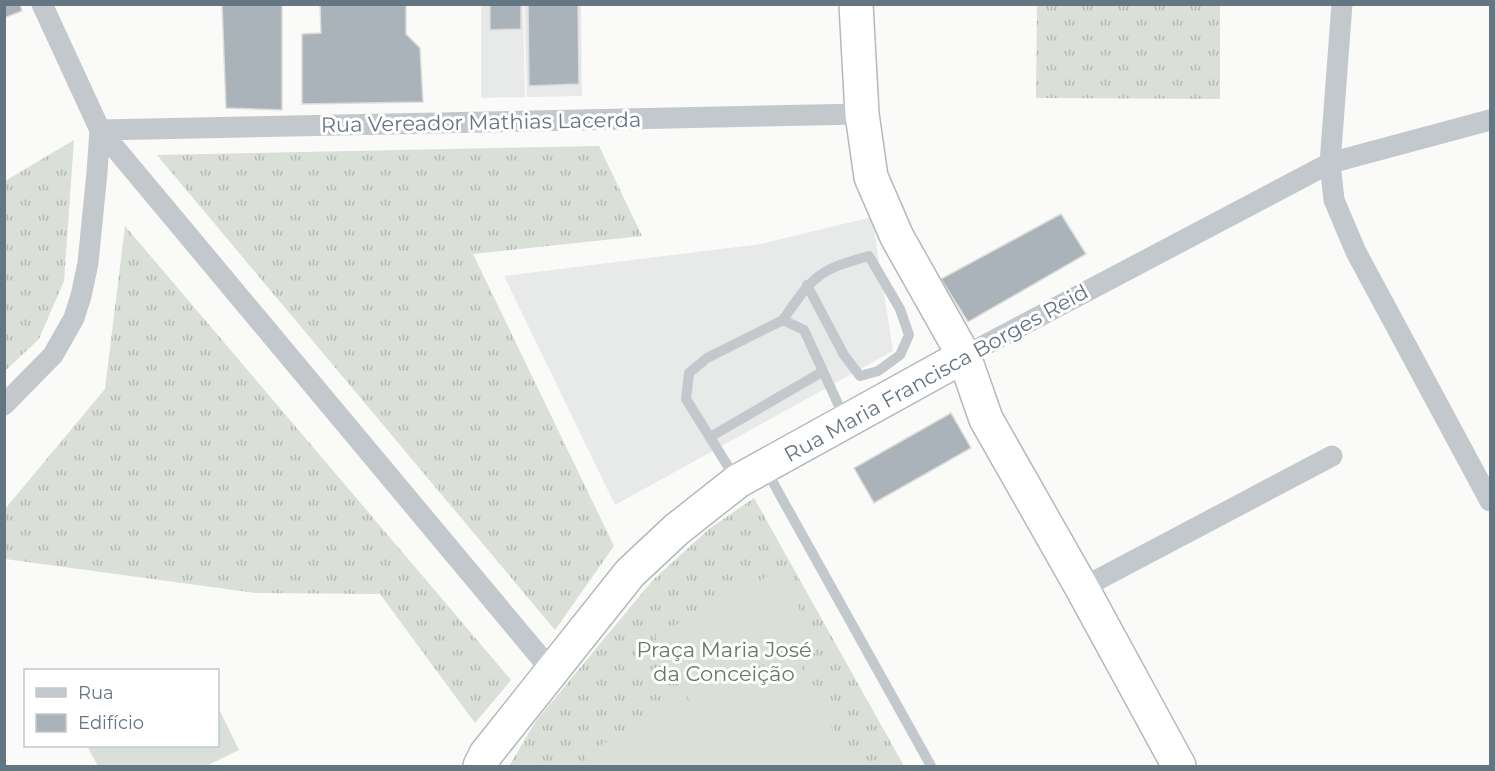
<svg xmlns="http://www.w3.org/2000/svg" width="1495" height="771" font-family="Montserrat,sans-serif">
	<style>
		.built { fill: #e8e9e9 }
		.grass { fill: url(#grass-tufts) }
		.garden { fill: #dadfd7 }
		.building { fill: #aab3b9; stroke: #dcdcda; stroke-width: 1.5 }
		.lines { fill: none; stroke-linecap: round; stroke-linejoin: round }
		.highway-casing { stroke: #b4b9bd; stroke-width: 36 }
		.lane { stroke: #c3c8cc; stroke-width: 10 }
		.street { stroke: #c3c8cc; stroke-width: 21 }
		.highway { stroke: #fff; stroke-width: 33 }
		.labels { text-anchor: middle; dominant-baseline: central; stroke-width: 6; stroke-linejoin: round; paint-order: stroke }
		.street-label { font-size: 21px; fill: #657683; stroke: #fff }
		.park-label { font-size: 21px; fill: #687a64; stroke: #fff }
	</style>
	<defs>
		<pattern id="grass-tufts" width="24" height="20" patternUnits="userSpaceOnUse" patternTransform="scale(1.5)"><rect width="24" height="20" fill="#dadfd7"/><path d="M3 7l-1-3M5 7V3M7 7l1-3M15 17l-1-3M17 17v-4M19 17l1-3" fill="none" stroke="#b4b9b4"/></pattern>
	</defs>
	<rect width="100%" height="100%" fill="#fafaf8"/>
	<!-- built -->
	<path class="built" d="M481,5H523L525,97L481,98Z
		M524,5H581L582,96L527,97Z
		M872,217L893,351L615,505L504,276L761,244Z"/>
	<!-- grass -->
	<path class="grass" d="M1037,5H1220V99L1036,98Z
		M74,140L64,281L39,339L5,371V181Z
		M599,146L642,236L473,254L614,546L555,630L157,155Z
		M125,226L511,680L475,723L380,594L256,593L5,559V509L105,389Z
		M754,498L904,766H509L536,721L652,581L709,529Z"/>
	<!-- garden -->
	<path class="garden" d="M778,571L813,634L704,693L794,652L851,766H590L583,754L689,700L655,636Z
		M218,707L239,750L206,766H98L88,748L93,746H218Z"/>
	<!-- building -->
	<path class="building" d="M4,4H20L22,11L4,18Z
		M222,4H282V110L226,108Z
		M320,4H406V34L420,48L423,102L302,104V34L321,33Z
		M490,4H521V29L490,30Z
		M528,4H578L579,84L529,86Z
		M1061,214L1086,254L968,322L941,279Z
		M951,413L971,448L874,503L854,468Z"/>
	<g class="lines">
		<defs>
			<path id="highway" d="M856,4L862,114L871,177L897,237L964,356L986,419L1082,588L1179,766
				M480,766L486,754L630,573L677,529L738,481L964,356"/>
		</defs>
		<!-- highway casing -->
		<use href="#highway" class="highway-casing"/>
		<!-- lane -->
		<path class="lane" d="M783,320C813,276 818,270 869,256L900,309L909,335L900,355L878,371L860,376L844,355L807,285
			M710,437L822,372
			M766,470L931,766
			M736,479L686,399L689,373L707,358L783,320L804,330L845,419"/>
		<!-- street -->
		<path class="street" d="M1342,4L1330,163L1334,200L1356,252L1490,501
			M100,130L862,114
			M100,130L551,670
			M964,356L1330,163L1490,120
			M4,405L53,355L74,318L81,296L88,263L97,172L100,130L42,4
			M1082,588L1332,456"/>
		<!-- highway -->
		<use href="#highway" class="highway"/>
	</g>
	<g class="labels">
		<!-- street labels -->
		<g class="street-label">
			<text transform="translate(481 122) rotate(-1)">Rua Vereador Mathias Lacerda</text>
			<text transform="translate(936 373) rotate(-29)">Rua Maria Francisca Borges Reid</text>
		</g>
		<!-- park labels -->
		<g class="park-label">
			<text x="724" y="649">Praça Maria José<tspan x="724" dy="24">da Conceição</tspan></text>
		</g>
	</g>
	<!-- border -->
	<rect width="1495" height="771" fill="none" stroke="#657683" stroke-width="12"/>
	<!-- legend -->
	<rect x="24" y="669" width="195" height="78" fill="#ffffff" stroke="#c1c8cd" stroke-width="1.5"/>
	<rect x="36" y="688" width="30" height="9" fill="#c3c8cc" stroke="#c1c8cd" stroke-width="1.5"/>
	<text x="78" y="699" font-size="18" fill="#657683">Rua</text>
	<rect x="36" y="714" width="30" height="18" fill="#aab3b9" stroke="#c1c8cd" stroke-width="1.5"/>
	<text x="78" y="729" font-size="18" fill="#657683">Edifício</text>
</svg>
